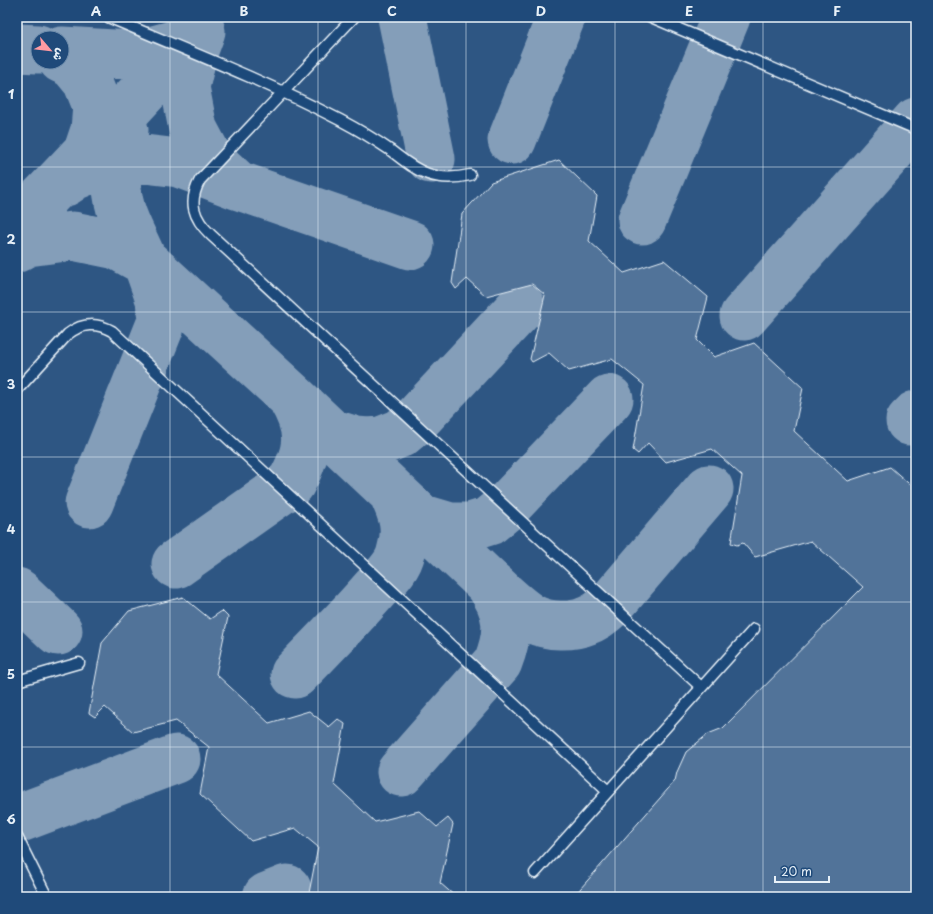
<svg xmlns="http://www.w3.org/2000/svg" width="933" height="914" font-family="'Playpen Sans','Playpen Sans Arabic',sans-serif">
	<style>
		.built { fill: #2e5683; fill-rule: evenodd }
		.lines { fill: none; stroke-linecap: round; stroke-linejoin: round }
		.taxiway { stroke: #849eb9; stroke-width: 49 }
		.building { fill: #517399; stroke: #e8f1f8 }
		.service-casing { stroke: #e8f1f8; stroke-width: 13 }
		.service { stroke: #1f4a7a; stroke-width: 10 }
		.grid { fill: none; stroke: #e8f1f8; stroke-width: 1; stroke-opacity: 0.55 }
		.neatline { fill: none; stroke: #e8f1f8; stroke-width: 1.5 }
		.grid-label { font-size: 13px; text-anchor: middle; font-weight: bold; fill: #e8f1f8 }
	</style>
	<rect width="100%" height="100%" fill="#1f4a7a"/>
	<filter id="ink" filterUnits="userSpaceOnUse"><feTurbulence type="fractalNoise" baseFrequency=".025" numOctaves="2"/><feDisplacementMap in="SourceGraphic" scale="8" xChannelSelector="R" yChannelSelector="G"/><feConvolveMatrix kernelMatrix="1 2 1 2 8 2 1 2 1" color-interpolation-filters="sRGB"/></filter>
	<g filter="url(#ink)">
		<!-- built -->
		<path class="built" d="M17,17H916V897H17ZM38,38H62V62H38Z"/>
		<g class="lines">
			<!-- taxiway -->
			<path class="taxiway" d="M402,17L431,159
				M201,31L193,53L185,87L193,129L209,159L237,185L410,245
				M17,48L38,49
				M62,51L131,55L147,52L173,45L194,33
				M62,59L73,64L87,81L97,106L95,130L88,151
				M124,130C116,158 113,181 121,210C125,225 136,244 142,259
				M512,140L561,17
				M65,182L74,176L117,158H136L179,163L237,185
				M642,220L726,17
				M17,225C79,164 136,97 197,35
				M17,248L28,242L73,236L117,245L142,259L148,265L160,299L162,321L89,503
				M148,265L291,396L489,583C502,594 520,613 535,620C548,626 572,627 586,621C595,618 604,611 611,604L709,489
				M744,316L916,122
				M910,421L916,415
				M328,432L356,441L368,442L381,441L401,433L414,422L521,307
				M423,519L450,527H470L489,521L506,507L609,399
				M176,564L291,483C310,449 311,430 291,396
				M17,592L58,631
				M295,674C322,646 349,619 375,589C384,579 398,567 401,552C408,529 403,514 393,493
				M401,772L498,662C510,631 509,611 489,583
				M17,819L176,759
				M267,897L287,889"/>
		</g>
		<!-- building -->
		<path class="building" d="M559,160L597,196L589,241L624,273L664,260L708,297L697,340L714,357L754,343L803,388L794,431L848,481L890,467L916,490V897H573L675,781L677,772L686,752L708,734L723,728L863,587L811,541L755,557L743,543L737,545L731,543L742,476L712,449L666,462L648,443L638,454L633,450L644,385L612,359L569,371L549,353L532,362L530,359L545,295L532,284L486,296L467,279L456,289L452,283L462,214L491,182Z
			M183,597L210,619L222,611L228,617L216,674L269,723L309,711L329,727L338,719L345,724L334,784L375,822L419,811L437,827L448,818L453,824L440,883L456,897H313L309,893L318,847L295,828L251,841L200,794L209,747L176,721L133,732L105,707L95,717L89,713L102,643L129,611Z"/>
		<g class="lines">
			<defs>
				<path id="service" d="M108,17C186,50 265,81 340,120C357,129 374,139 390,150C402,159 413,169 428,174C442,179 456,178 470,175
					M354,17L200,180C188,202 193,218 211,235L701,687
					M651,17L916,129
					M17,390L68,334C82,323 96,322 112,331L608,791
					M17,681L79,663
					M17,837L47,897
					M535,873L754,629"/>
			</defs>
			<!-- service casing -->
			<use href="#service" class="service-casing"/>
			<!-- service -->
			<use href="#service" class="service"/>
		</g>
	</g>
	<!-- grid -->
	<path class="grid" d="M170,17V897M318,17V897M466,17V897M615,17V897M763,17V897M17,167H916M17,312H916M17,457H916M17,602H916M17,747H916"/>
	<!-- margin -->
	<rect width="933" height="914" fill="none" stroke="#1f4a7a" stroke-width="44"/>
	<!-- north arrow -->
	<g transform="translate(50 50) rotate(118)"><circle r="19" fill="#1f4a7a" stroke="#6f8dac"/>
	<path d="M0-3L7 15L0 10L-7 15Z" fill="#ff9aa2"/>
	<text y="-6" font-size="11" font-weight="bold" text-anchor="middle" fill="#e8f1f8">ش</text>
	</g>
	<!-- scale -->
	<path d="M775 876v6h54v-6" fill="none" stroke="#e8f1f8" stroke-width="2"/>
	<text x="781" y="876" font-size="12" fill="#e8f1f8" stroke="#1f4a7a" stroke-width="3" paint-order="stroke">20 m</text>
	<rect x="22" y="22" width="889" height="870" class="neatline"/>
	<g class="grid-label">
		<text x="96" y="16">A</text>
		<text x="244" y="16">B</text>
		<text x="392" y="16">C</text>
		<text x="541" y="16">D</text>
		<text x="689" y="16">E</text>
		<text x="837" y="16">F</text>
		<text x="11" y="99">1</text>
		<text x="11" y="244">2</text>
		<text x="11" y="389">3</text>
		<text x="11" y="534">4</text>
		<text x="11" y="679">5</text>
		<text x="11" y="824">6</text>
	</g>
</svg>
